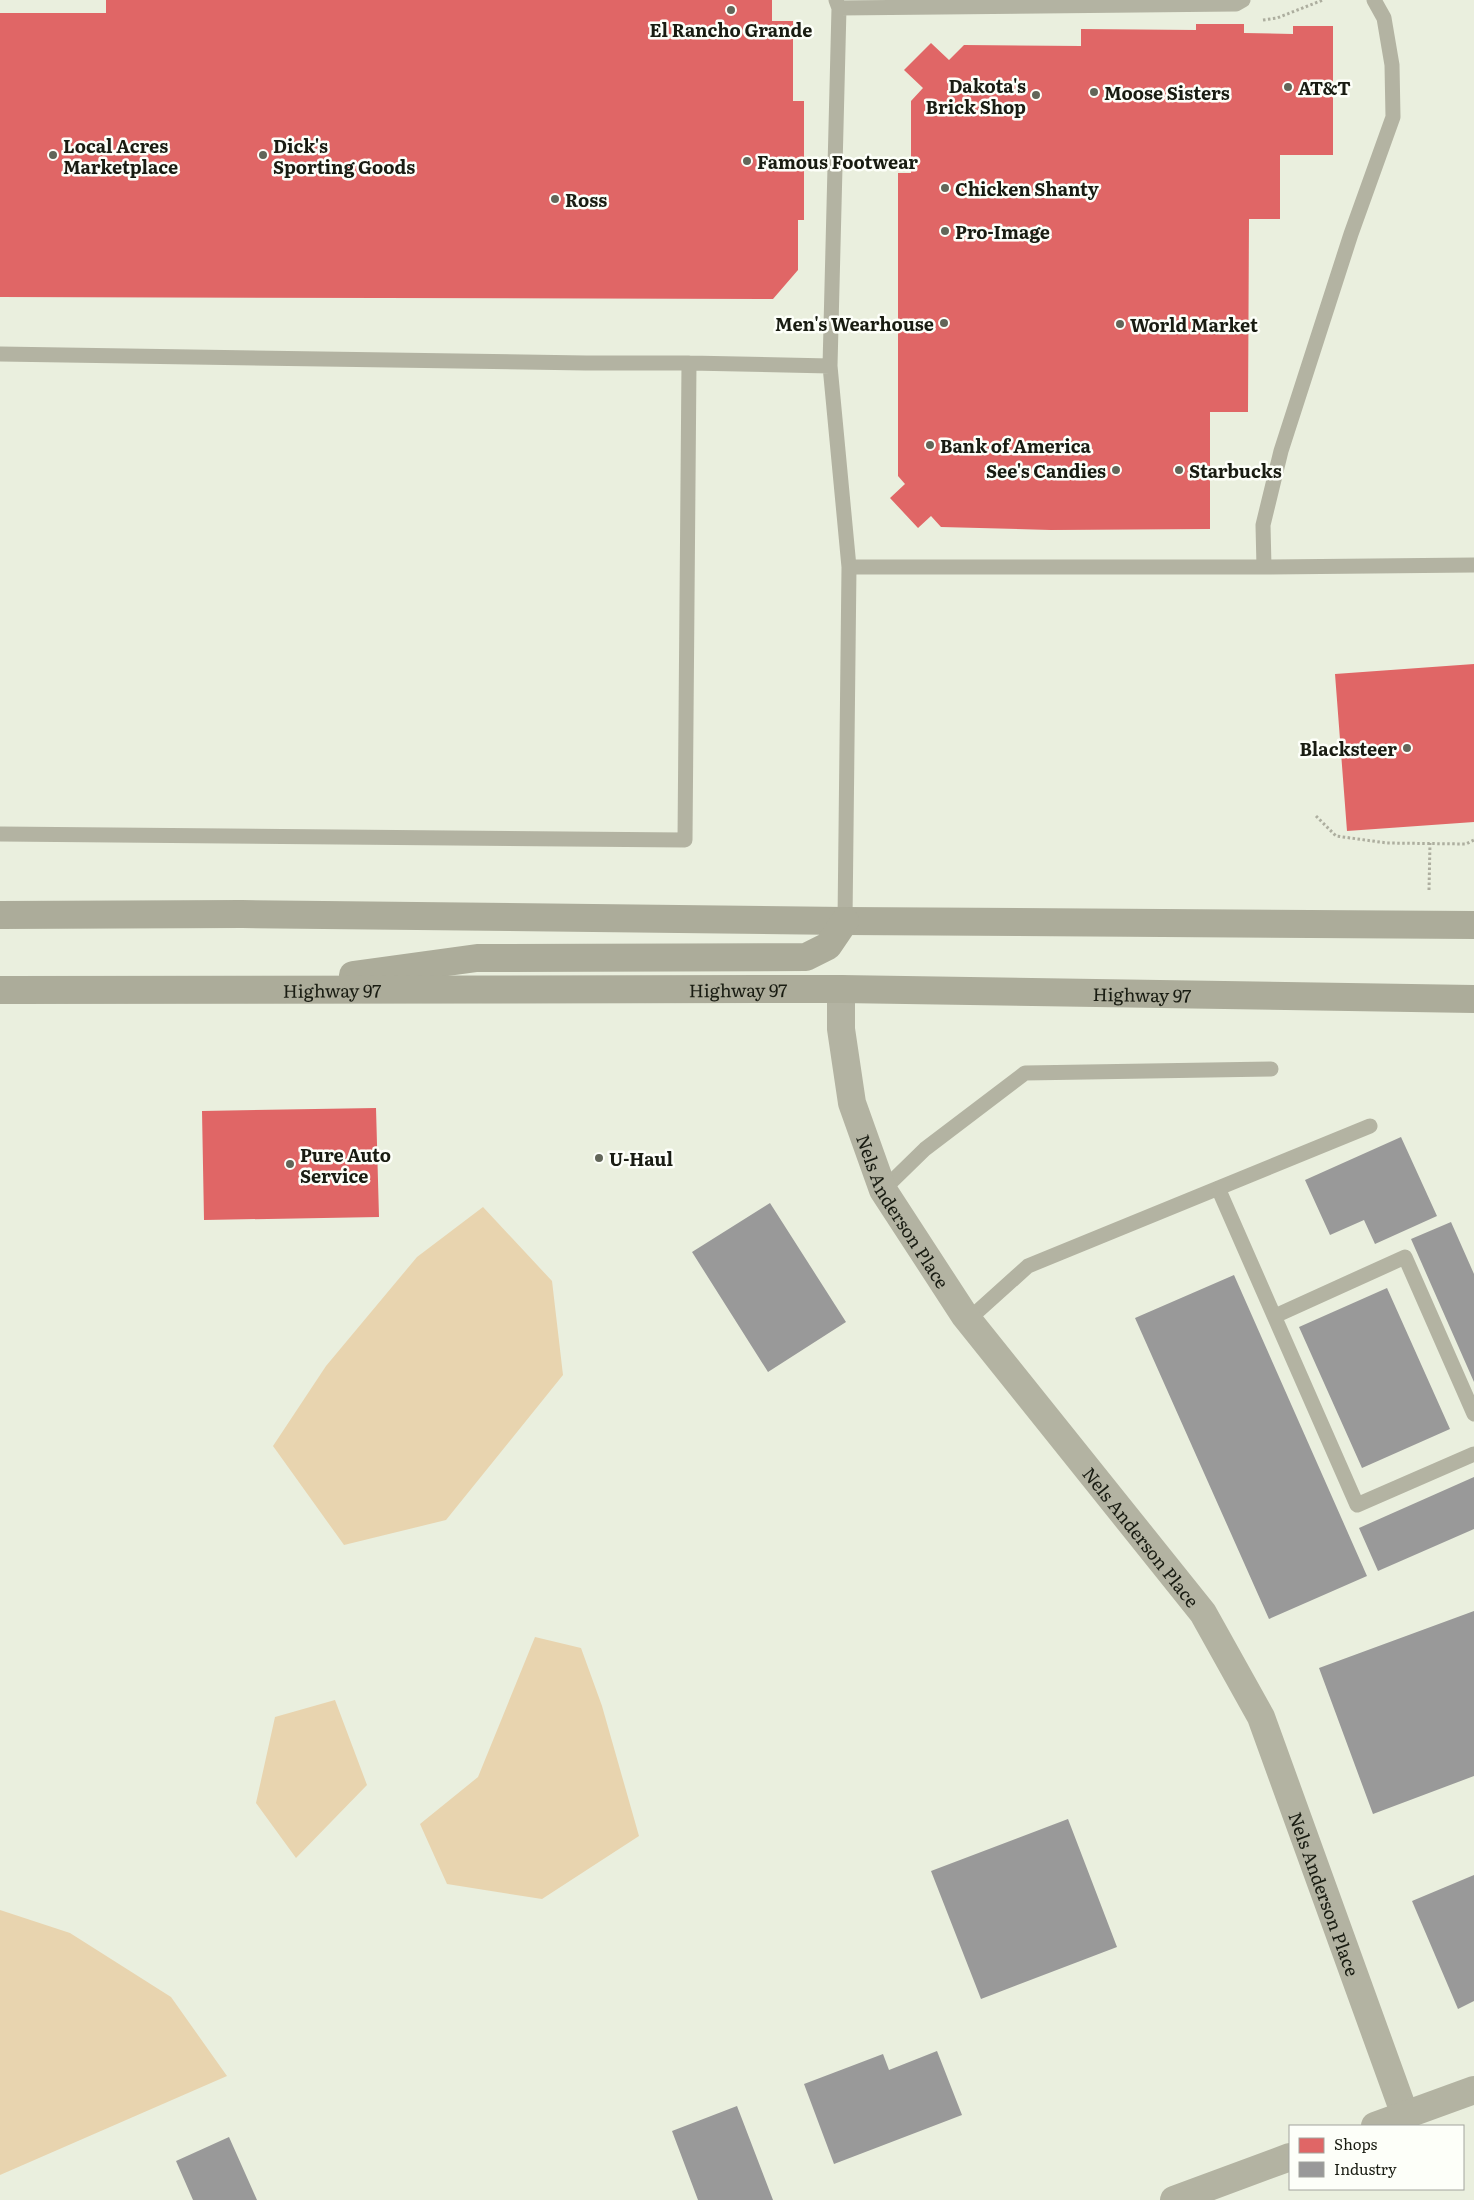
<svg xmlns="http://www.w3.org/2000/svg" width="1474" height="2200" font-family="Literata,serif">
	<style>
		.green { fill: #e8d4af }
		.shops { fill: #e06666 }
		.industry { fill: #999 }
		.lines { fill: none; stroke-linecap: round; stroke-linejoin: round }
		.path { stroke: #adae9f; stroke-width: 3; stroke-dasharray: 2.5 2.5; stroke-linecap: butt }
		.lane { stroke: #b3b3a2; stroke-width: 15 }
		.street { stroke: #b3b3a2; stroke-width: 28 }
		.primary { stroke: #acac9a; stroke-width: 28 }
		.poi-dot { fill: #626659; stroke: #fdfff9; stroke-width: 2 }
		.labels { text-anchor: middle; dominant-baseline: central; stroke-width: 5; stroke-linejoin: round; paint-order: stroke }
		.poi-label { font-size: 18px; font-weight: bold; fill: #191c12; stroke: #fdfff9; text-anchor: start }
		.street-label { font-size: 18px; fill: #191c12; stroke: #fdfff9 }
	</style>
	<rect width="100%" height="100%" fill="#eaefde"/>
	<!-- green -->
	<path class="green" d="M483,1207L552,1281L563,1375L446,1520L344,1545L273,1446L326,1366L417,1257Z
		M535,1637L581,1648L602,1706L639,1836L542,1899L447,1884L420,1824L478,1777Z
		M335,1700L367,1785L296,1858L256,1803L275,1717Z
		M0,1910L70,1933L171,1997L227,2076L0,2175Z"/>
	<!-- shops -->
	<path class="shops" d="M106,0H772V21H793V101H804V220H798V270L773,299L0,297V13H106Z
		M1196,24H1244V33L1293,34V26H1333V155H1280V219H1249L1248,412H1210V529L1051,530L941,527L931,516L918,528L890,498L905,484L898,476V173H911V101L923,88L904,70L931,43L949,60L964,45L1081,46V29L1196,30Z
		M1474,664V822L1347,831L1335,674Z
		M376,1108L379,1217L204,1220L202,1111Z"/>
	<!-- industry -->
	<path class="industry" d="M1401,1137L1437,1216L1375,1244L1364,1220L1330,1235L1305,1180Z
		M770,1203L846,1322L768,1372L692,1252Z
		M1451,1222L1474,1274V1382L1411,1239Z
		M1234,1275L1367,1576L1269,1619L1135,1318Z
		M1387,1288L1450,1429L1362,1468L1299,1327Z
		M1474,1477V1529L1378,1571L1359,1528Z
		M1474,1611V1776L1373,1814L1319,1668Z
		M1068,1819L1117,1947L981,1999L931,1871Z
		M1474,1875V2001L1458,2009L1412,1901Z
		M937,2051L962,2115L834,2164L804,2084L883,2054L889,2070Z
		M737,2106L773,2200H698L672,2131Z
		M229,2137L257,2200H193L176,2161Z"/>
	<g class="lines">
		<!-- path -->
		<path class="path" d="M1263,20L1277,18L1323,0
			M1316,816L1336,836L1387,843L1466,844L1474,840
			M1429,890L1430,843"/>
		<!-- lane -->
		<path class="lane" d="M836,0L839,8L1236,4L1243,0
			M839,8L830,366L849,567L845,921
			M0,354L586,363H689L830,366
			M849,567H1264L1474,565
			M1264,567L1263,525L1281,451L1351,234L1393,117L1392,65L1384,18L1374,0
			M0,834L685,840L689,363
			M1218,1188L1357,1505L1474,1454
			M883,1190L925,1149L1025,1073L1271,1069
			M1275,1316L1405,1257L1474,1414
			M968,1320L1028,1266L1370,1126"/>
		<!-- street -->
		<g class="street">
			<path id="s1" d="M841,989V1029L852,1103L883,1190L965,1316L1203,1613L1261,1717L1405,2115"/>
			<path d="M1375,2126L1474,2090"/>
			<path d="M1174,2200L1290,2157"/>
		</g>
		<!-- primary -->
		<g class="primary">
			<path d="M0,915L242,914L845,921L1474,925"/>
			<path d="M353,975L477,958L806,957L828,946L845,921"/>
			<path id="s2" d="M0,990L841,989L1474,999"/>
		</g>
	</g>
	<!-- markers -->
	<g class="poi-dot">
		<circle cx="731" cy="10" r="5"/>
		<circle cx="1288" cy="87" r="5"/>
		<circle cx="1094" cy="92" r="5"/>
		<circle cx="1036" cy="95" r="5"/>
		<circle cx="53" cy="155" r="5"/>
		<circle cx="263" cy="155" r="5"/>
		<circle cx="747" cy="161" r="5"/>
		<circle cx="945" cy="188" r="5"/>
		<circle cx="555" cy="199" r="5"/>
		<circle cx="945" cy="231" r="5"/>
		<circle cx="944" cy="323" r="5"/>
		<circle cx="1120" cy="324" r="5"/>
		<circle cx="930" cy="445" r="5"/>
		<circle cx="1116" cy="470" r="5"/>
		<circle cx="1179" cy="470" r="5"/>
		<circle cx="1407" cy="748" r="5"/>
		<circle cx="599" cy="1158" r="5"/>
		<circle cx="290" cy="1164" r="5"/>
	</g>
	<g class="labels">
		<!-- poi labels -->
		<g class="poi-label">
			<text x="731" y="29" text-anchor="middle">El Rancho Grande</text>
			<text x="1026" y="85" text-anchor="end">Dakota's<tspan x="1026" dy="21">Brick Shop</tspan></text>
			<text x="1298" y="87">AT&amp;T</text>
			<text x="1104" y="92">Moose Sisters</text>
			<text x="63" y="145">Local Acres<tspan x="63" dy="21">Marketplace</tspan></text>
			<text x="273" y="145">Dick's<tspan x="273" dy="21">Sporting Goods</tspan></text>
			<text x="757" y="161">Famous Footwear</text>
			<text x="955" y="188">Chicken Shanty</text>
			<text x="565" y="199">Ross</text>
			<text x="955" y="231">Pro-Image</text>
			<text x="934" y="323" text-anchor="end">Men's Wearhouse</text>
			<text x="1130" y="324">World Market</text>
			<text x="940" y="445">Bank of America</text>
			<text x="1106" y="470" text-anchor="end">See's Candies</text>
			<text x="1189" y="470">Starbucks</text>
			<text x="1397" y="748" text-anchor="end">Blacksteer</text>
			<text x="300" y="1154">Pure Auto<tspan x="300" dy="21">Service</tspan></text>
			<text x="609" y="1158">U-Haul</text>
		</g>
		<!-- street labels -->
		<g class="street-label">
			<text stroke="none"><textPath href="#s2" startOffset="332">Highway 97</textPath></text>
			<text stroke="none"><textPath href="#s2" startOffset="738">Highway 97</textPath></text>
			<text stroke="none"><textPath href="#s2" startOffset="1142">Highway 97</textPath></text>
			<text stroke="none"><textPath href="#s1" startOffset="235">Nels Anderson Place</textPath></text>
			<text stroke="none"><textPath href="#s1" startOffset="640">Nels Anderson Place</textPath></text>
			<text stroke="none"><textPath href="#s1" startOffset="1045">Nels Anderson Place</textPath></text>
		</g>
	</g>
	<!-- legend -->
	<rect x="1289" y="2125" width="175" height="65" fill="#fdfff9" stroke="#a2a49d"/>
	<rect x="1299" y="2138" width="25" height="15" fill="#e06666" stroke="#a2a49d"/>
	<text x="1334" y="2150" font-size="15" fill="#191c12">Shops</text>
	<rect x="1299" y="2162" width="25" height="15" fill="#999999" stroke="#a2a49d"/>
	<text x="1334" y="2175" font-size="15" fill="#191c12">Industry</text>
</svg>
